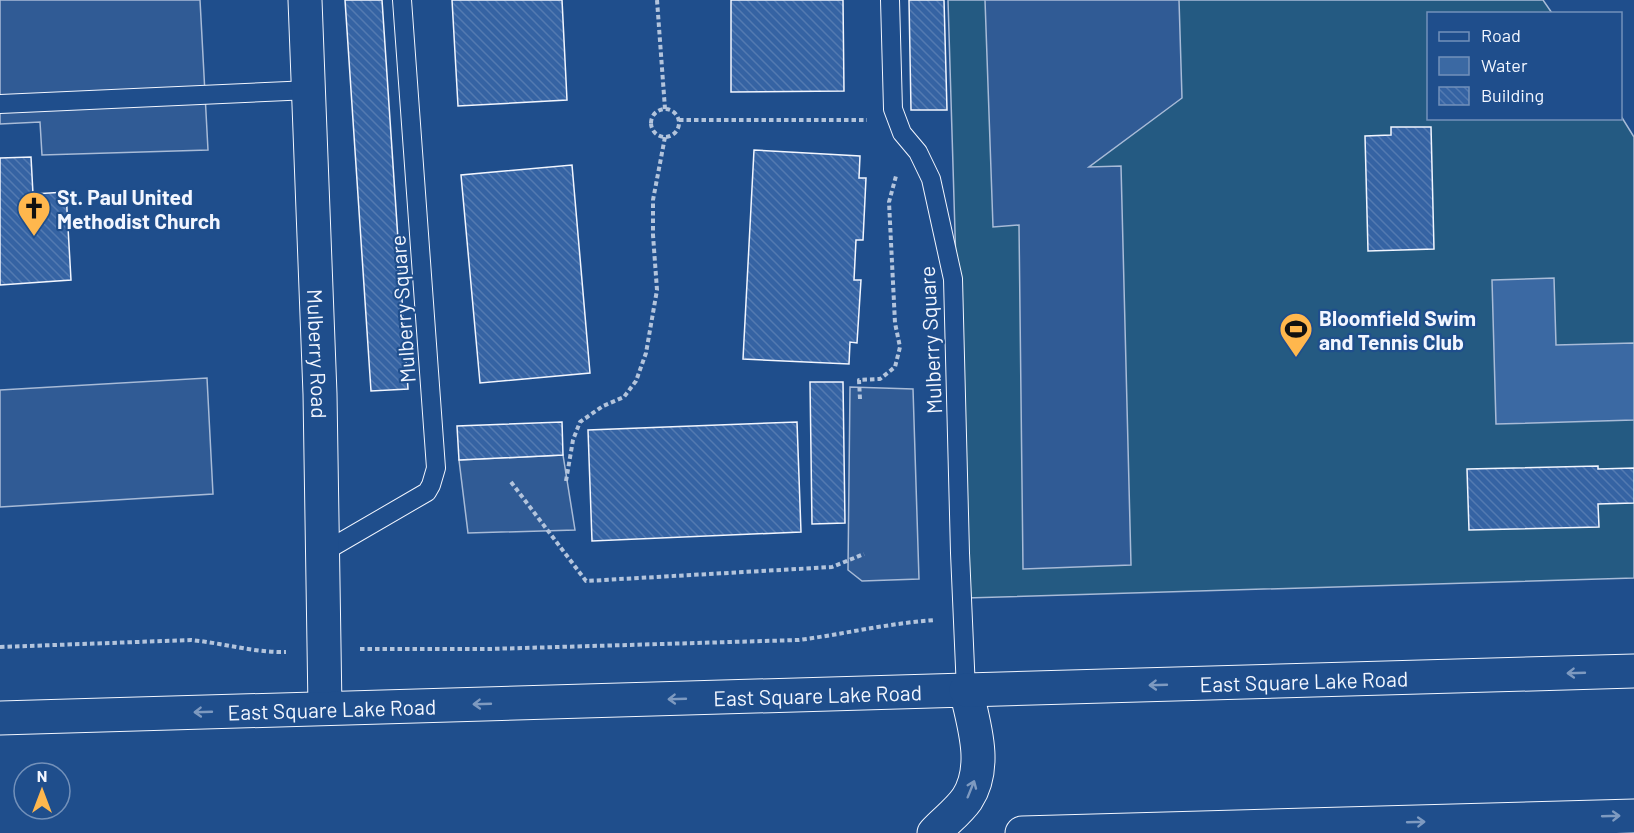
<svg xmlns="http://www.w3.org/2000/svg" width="1634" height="833" font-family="Barlow,sans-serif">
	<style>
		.grass { fill: #245a82; stroke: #a8bbd7; stroke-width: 1.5 }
		.parking { fill: #305b95; stroke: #a8bbd7; stroke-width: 1.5 }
		.water { fill: #3b69a3; stroke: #a8bbd7; stroke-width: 1.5 }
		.building { fill: url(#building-back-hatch); stroke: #f2f6ff; stroke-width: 1.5 }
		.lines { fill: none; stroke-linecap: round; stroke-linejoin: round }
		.service-casing { stroke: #f2f6ff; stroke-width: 20 }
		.minor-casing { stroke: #f2f6ff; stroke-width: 35 }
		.trunk-casing { stroke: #f2f6ff; stroke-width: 35 }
		.motorway-casing { stroke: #f2f6ff; stroke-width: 35 }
		.path { stroke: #b3c4dc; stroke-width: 4; stroke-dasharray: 4.5 3; stroke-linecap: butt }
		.service { stroke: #1f4e8c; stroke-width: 18 }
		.minor { stroke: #1f4e8c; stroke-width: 33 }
		.trunk { stroke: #1f4e8c; stroke-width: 33 }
		.motorway { stroke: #1f4e8c; stroke-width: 33 }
		.oneway { stroke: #7e9ac0 }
		.labels { text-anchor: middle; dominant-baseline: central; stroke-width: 4.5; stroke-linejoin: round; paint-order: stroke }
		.poi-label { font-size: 21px; font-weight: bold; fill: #f2f6ff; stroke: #1f4e8c; text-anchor: start }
		.street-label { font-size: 21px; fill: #f2f6ff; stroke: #1f4e8c }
	</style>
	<defs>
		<pattern id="building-back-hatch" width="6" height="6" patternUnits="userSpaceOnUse" patternTransform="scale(1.5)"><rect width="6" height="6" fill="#3563a3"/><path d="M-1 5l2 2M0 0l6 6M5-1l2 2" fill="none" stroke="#537ab1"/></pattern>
	</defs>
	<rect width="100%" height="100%" fill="#1f4e8c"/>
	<!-- grass -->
	<path class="grass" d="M948,0H1543L1552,13L1428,14V118H1620L1621,116L1634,137V578L966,598Z"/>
	<!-- parking -->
	<path class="parking" d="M0,0H200L208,150L42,155L40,122L0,124Z
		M985,0H1179L1182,98L1089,167L1121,166L1131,565L1023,569L1019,225L993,227Z
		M207,378L213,494L0,507V390Z
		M850,387L913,389L919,579L862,581L848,570Z
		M563,455L575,530L468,533L459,460Z"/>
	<!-- water -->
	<path class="water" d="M1554,278L1556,345L1634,343V420L1496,424L1492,280Z"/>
	<!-- building -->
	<path class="building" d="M345,0H382L408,389L371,391Z
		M452,0H562L567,100L458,106Z
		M731,0H843L844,91L731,92Z
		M909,0H944L947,110H911Z
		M1391,127H1431L1434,249L1368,251L1365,136L1391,135Z
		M754,150L860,156L859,178H866L863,240H856L854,280H861L857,343L850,342L849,364L743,359Z
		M31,157L33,194L66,192L71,280L0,285V158Z
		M572,165L590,373L480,383L461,175Z
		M810,382H843L845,523L812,524Z
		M562,422L563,455L459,460L457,426Z
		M797,422L801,532L592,541L588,430Z
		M1598,466V469L1634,468V503L1598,504L1599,527L1469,530L1467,469Z"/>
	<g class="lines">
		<defs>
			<path id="service" d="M890,0L893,109L902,133L918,152L931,179L953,279L960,553L966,690
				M0,104L310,90
				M322,553L427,492L431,485L436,468L402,0"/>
			<g id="minor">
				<path id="s1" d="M305,0L320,394L325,708"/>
			</g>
			<g id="trunk">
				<path id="s2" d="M0,718L966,690C974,725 988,767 967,799C958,812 944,822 934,833"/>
			</g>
			<g id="motorway">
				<path id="s3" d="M966,690L1634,671"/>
				<path d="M1022,833L1634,816"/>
			</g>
		</defs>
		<!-- service casing -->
		<use href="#service" class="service-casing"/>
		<!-- minor casing -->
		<use href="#minor" class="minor-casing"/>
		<!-- trunk casing -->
		<use href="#trunk" class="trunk-casing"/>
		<!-- motorway casing -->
		<use href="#motorway" class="motorway-casing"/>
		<!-- path -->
		<path class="path" d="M657,0L665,109
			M651 123a14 14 0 1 1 28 0a14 14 0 1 1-28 0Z
			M679,120H867
			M860,399L859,380L880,379L895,367L900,347L895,323L889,202L896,176
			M566,481L573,440L580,422L603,406L624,397L636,381L646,353L657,290L653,235V200L665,137
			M511,482L586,581L832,567L864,554
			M0,647L191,640C223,643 255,653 286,652
			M360,649H489L799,640C844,634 890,623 935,620"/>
		<!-- service -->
		<use href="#service" class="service"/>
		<!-- minor -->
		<use href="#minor" class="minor"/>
		<!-- trunk -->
		<use href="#trunk" class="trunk"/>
		<!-- motorway -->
		<use href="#motorway" class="motorway"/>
	</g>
	<!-- one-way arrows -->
	<defs><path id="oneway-shaft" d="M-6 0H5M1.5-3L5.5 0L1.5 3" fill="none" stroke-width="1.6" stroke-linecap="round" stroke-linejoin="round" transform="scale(1.5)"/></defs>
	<g class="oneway">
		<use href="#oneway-shaft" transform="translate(1576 673) rotate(178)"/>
		<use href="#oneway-shaft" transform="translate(1158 685) rotate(178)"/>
		<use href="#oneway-shaft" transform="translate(677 699) rotate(178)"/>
		<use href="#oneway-shaft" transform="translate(482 704) rotate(178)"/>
		<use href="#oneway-shaft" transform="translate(203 712) rotate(178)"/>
		<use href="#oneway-shaft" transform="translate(971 789) rotate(-68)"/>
		<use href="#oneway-shaft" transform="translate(1611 816) rotate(-2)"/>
		<use href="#oneway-shaft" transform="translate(1416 822) rotate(-2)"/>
	</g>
	<!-- icons -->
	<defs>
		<symbol id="church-pin" viewBox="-11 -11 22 30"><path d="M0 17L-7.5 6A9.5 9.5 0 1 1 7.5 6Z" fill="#ffb74d" stroke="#1f4e8c"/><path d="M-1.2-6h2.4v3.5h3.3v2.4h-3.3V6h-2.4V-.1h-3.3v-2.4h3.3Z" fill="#111"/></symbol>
		<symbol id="stadium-pin" viewBox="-11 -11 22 30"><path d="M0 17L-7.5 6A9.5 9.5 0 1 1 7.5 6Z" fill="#ffb74d" stroke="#1f4e8c"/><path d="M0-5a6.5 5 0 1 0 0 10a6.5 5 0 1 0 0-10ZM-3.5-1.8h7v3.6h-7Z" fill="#111"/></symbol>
	</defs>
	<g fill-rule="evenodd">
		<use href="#church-pin" x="15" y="189" width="38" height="52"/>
		<use href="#stadium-pin" x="1277" y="310" width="38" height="52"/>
	</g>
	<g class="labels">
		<!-- poi labels -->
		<g class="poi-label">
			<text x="57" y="196">St. Paul United<tspan x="57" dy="24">Methodist Church</tspan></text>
			<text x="1319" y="317">Bloomfield Swim<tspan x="1319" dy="24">and Tennis Club</tspan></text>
		</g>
		<!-- street labels -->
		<g class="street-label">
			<text transform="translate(402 309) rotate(-94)">Mulberry Square</text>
			<text transform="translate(930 340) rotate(-93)">Mulberry Square</text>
			<text stroke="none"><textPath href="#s1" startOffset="354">Mulberry Road</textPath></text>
			<text stroke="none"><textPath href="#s3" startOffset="338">East Square Lake Road</textPath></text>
			<text stroke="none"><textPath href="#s2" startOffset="818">East Square Lake Road</textPath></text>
			<text stroke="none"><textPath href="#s2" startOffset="332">East Square Lake Road</textPath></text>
		</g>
	</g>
	<!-- legend -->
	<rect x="1427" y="12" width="195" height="108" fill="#1f4e8c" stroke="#7391ba" stroke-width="1.5"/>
	<rect x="1439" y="32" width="30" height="9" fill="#1f4e8c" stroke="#7391ba" stroke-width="1.5"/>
	<text x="1481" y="42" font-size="18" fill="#f2f6ff">Road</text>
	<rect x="1439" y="57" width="30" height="18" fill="#3b69a3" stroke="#7391ba" stroke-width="1.5"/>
	<text x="1481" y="72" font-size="18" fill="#f2f6ff">Water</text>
	<rect x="1439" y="87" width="30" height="18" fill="url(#building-back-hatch)" stroke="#7391ba" stroke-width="1.5"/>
	<text x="1481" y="102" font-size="18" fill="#f2f6ff">Building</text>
	<!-- north arrow -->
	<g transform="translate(42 791)"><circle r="28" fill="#1f4e8c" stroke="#7391ba" stroke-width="1.5"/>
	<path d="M0-4.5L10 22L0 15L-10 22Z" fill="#ffb74d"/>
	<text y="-9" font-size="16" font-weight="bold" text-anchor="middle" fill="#f2f6ff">N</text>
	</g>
</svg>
